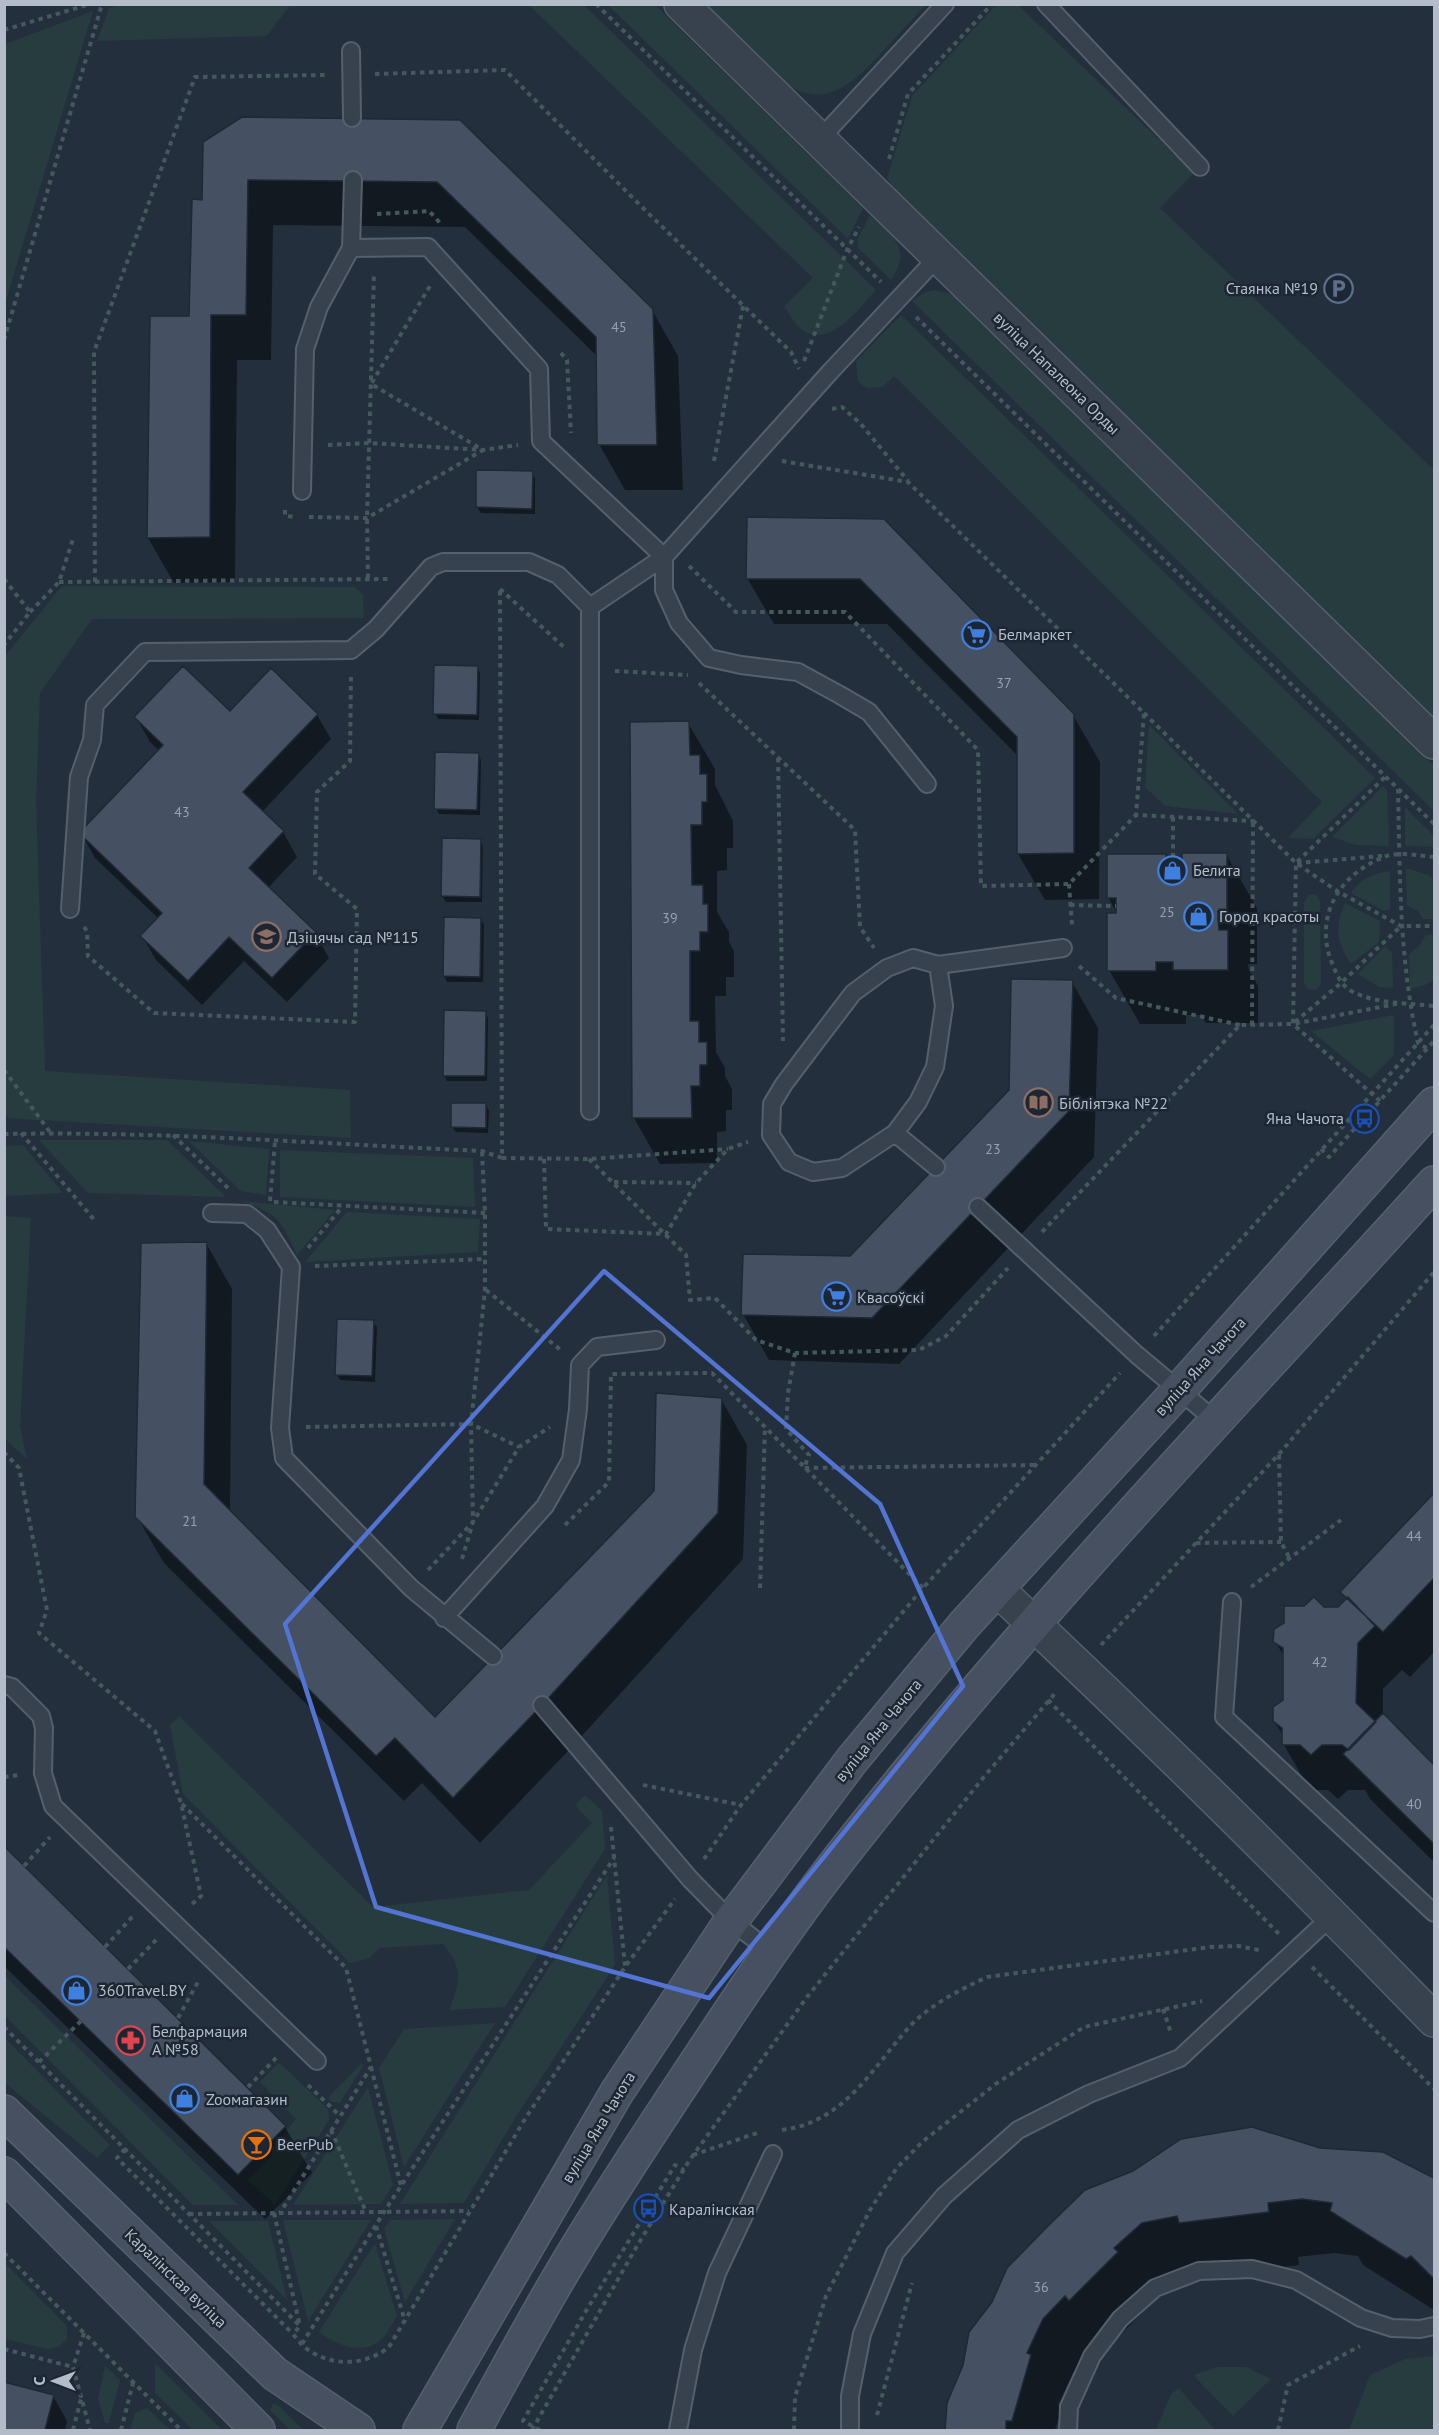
<svg xmlns="http://www.w3.org/2000/svg" width="1439" height="2435" font-family="'PT Sans',sans-serif">
	<style>
		.green { fill: #263c3f }
		.shadow { fill: #0007 }
		.building { fill: #455162; stroke: #1f2835; stroke-width: 1.5 }
		.lines { fill: none; stroke-linecap: round; stroke-linejoin: round }
		.lane-casing { stroke: #565f6c; stroke-width: 20 }
		.street-casing { stroke: #565f6c; stroke-width: 36 }
		.secondary-casing { stroke: #565f6c; stroke-width: 36 }
		.path { stroke: #44595c; stroke-width: 4; stroke-dasharray: 4.5 4.5; stroke-linecap: butt }
		.lane { stroke: #38414e; stroke-width: 16 }
		.street { stroke: #38414e; stroke-width: 33 }
		.secondary { stroke: #465061; stroke-width: 33 }
		.marked { fill: none; stroke: #5274d3; stroke-width: 4.5; stroke-linejoin: round }
		.labels { text-anchor: middle; dominant-baseline: central; stroke-width: 5; stroke-linejoin: round; paint-order: stroke }
		.number-label { font-size: 14px; fill: #98a1af }
		.poi-label { font-size: 16px; fill: #b4bcc9; stroke: #1d2633; text-anchor: start }
		.street-label { font-size: 16px; fill: #b4bcc9; stroke: #1d2633 }
	</style>
	<rect width="100%" height="100%" fill="#242f3e"/>
	<!-- green -->
	<path class="green" d="M997,4L1018,5L1194,173L1160,208L1434,470V717L896,190L887,178L912,96Z
		M120,5V4L290,5L267,36L97,41L109,8Z
		M529,5H584L876,290C859,308 829,351 801,329C794,323 789,313 784,306L813,278Z
		M608,5H655L863,208L848,239Z
		M706,5H926C912,19 899,34 885,49C860,76 829,112 788,85Z
		M93,11L5,304V44Z
		M870,215C892,236 913,249 891,280L858,248L857,240Z
		M934,290L951,294L1434,766V811L912,301L925,292Z
		M901,315L1375,778L1313,839L1288,838L1322,802L894,376L883,387L867,388L858,382L856,361Z
		M62,586L354,587L363,594L364,618L92,619L40,693L36,802L45,1071L350,1090L351,1138L19,1119L8,1118L5,1113V656Z
		M1149,725L1238,814L1165,806L1145,787Z
		M1383,786L1387,790L1389,846L1356,845L1332,837Z
		M1405,807L1434,836V847L1405,846Z
		M1406,868L1428,875L1434,880V919H1423L1418,911L1407,905Z
		M1390,871V909L1384,911L1351,893C1361,878 1373,874 1390,871Z
		M1316,894L1320,901L1321,984L1316,990L1308,989L1304,983V903L1308,895Z
		M1345,903L1380,921L1379,942L1351,964C1336,941 1335,928 1345,903Z
		M1426,935H1434V980L1425,985L1410,989L1409,954L1419,946Z
		M1385,946L1392,953L1393,988L1379,987L1358,974Z
		M1394,1015V1055L1370,1079L1311,1031Z
		M39,1140H167L226,1197L88,1193Z
		M189,1141L269,1149L266,1195L241,1191Z
		M23,1145L63,1193L5,1196V1146Z
		M280,1150L473,1158L475,1207L280,1197Z
		M242,1201L335,1210L297,1255C279,1218 281,1216 242,1201Z
		M347,1212L480,1219L478,1252L305,1262Z
		M5,1216L31,1218L20,1426L27,1459L5,1439Z
		M179,1716L373,1907L529,1890L592,1823L575,1805L585,1795L602,1811L605,1849L505,2007L449,2010C460,1982 464,1969 443,1944L379,1948L370,1958L350,1963L183,1794L170,1725Z
		M607,1875L615,1965L517,2115L464,2203L400,2204Z
		M4,1976H5L238,2205H193L5,2016Z
		M495,2023L404,2167L379,2068L404,2029Z
		M5,2038L110,2145L97,2158L5,2083Z
		M362,2063L363,2066L340,2103L332,2102L328,2098Z
		M277,2064L282,2065L328,2109L329,2120L275,2205L248,2180L272,2156V2148L296,2119L260,2082Z
		M368,2087L393,2185L381,2204L293,2205Z
		M455,2219L405,2302L384,2229L390,2220Z
		M283,2220H371L308,2321Z
		M209,2221H268L287,2300Z
		M375,2243L397,2316C392,2324 388,2333 381,2340C363,2356 335,2345 319,2332Z
		M5,2263L67,2326V2339L59,2347L47,2349L5,2339Z
		M1434,2356V2430H1349L1370,2375L1405,2359Z
		M155,2363L222,2430H193L155,2393Z
		M105,2366L120,2380L109,2423H105L98,2399Z
		M1218,2367H1246L1271,2379L1233,2416L1193,2375Z
		M1179,2388L1215,2430H1156L1171,2394Z
		M273,2404L278,2405L303,2430H290L270,2410Z
		M147,2408L170,2430H130L135,2413Z"/>
	<!-- shadow -->
	<path class="shadow" d="M460,122L652,310L678,356L683,490H625L599,444L598,357L465,227L273,225L271,360H237L235,582L174,583L148,538L191,317L204,201L205,142Z
		M532,473L535,479V514L481,513L477,507Z
		M884,520L1073,715L1100,762L1099,899L1045,900L1018,854V756L887,624H774L747,578Z
		M477,667L480,673L479,720L438,719L435,713Z
		M230,714L317,715L331,739L262,812L283,832L297,857L268,888L315,933L329,958L287,1002L244,961L202,1005L156,960L142,936L159,919L95,858L81,833L160,751L150,742L136,717Z
		M688,723L715,769V785L733,821V848H727V870L717,871V912L729,932V942L734,951V977H726V996H715L716,1052L725,1068V1076L732,1089V1110H726V1131L717,1132V1163L660,1164L634,1118Z
		M478,754L481,760L480,815L439,814L436,808Z
		M480,841L483,846L482,902H446L442,896Z
		M1226,854L1257,908V964H1248L1249,970L1258,986V1023H1206L1201,1015H1186V1024H1140L1109,970L1118,915L1108,897L1165,855L1169,862Z
		M446,919H481L484,925L483,982H447L444,976Z
		M1072,982L1098,1028L1094,1157L899,1364L769,1360L743,1314L851,1257L1010,1091Z
		M485,1012L488,1018L487,1081H447L444,1075Z
		M486,1105L489,1111L488,1133L456,1132L452,1127Z
		M206,1243L232,1289L230,1512L435,1719L655,1492L721,1399L747,1445L743,1559L568,1751L480,1843L422,1783L404,1801L164,1563L137,1517Z
		M373,1322L377,1327L375,1382L340,1380L337,1375Z
		M1434,1496V1652L1410,1677L1402,1670L1383,1689V1715L1434,1766V1862L1371,1800L1365,1790H1348L1338,1799L1328,1790H1310L1284,1745V1737L1274,1721L1284,1701L1285,1658L1275,1641L1323,1609L1338,1608L1347,1600L1342,1592Z
		M4,1848L285,2127L312,2173L265,2219L4,1966Z
		M1320,2149L1383,2154L1434,2180V2310L1363,2265L1358,2256L1334,2253L1298,2257L1299,2265L1212,2277L1208,2269L1145,2302L1148,2307L1101,2354L1097,2348L1073,2373L1058,2405L1061,2411L1055,2430H946L949,2403L1008,2269Z
		M4,2384L53,2396L67,2421L65,2430H4Z"/>
	<!-- building -->
	<path class="building" d="M242,117L460,120L653,309L657,445H597L596,337L437,182L248,180L246,315H211L210,537L147,538L150,316H189L192,199L202,200L203,142Z
		M476,470L533,471L532,509L476,507Z
		M747,517L884,519L1074,714V853L1017,854V737L860,579H746Z
		M434,665L478,666L477,715L433,714Z
		M183,666L230,711L271,668L318,714L243,792L284,831L249,868L316,932L272,978L229,937L188,981L140,936L162,913L79,833L163,745L134,717Z
		M689,721L690,755H700V774H707V802H702V825H691L692,885H703V904H708V932H700V951H690V1021H699V1042H707V1065H700V1086H691L692,1118H632L630,722Z
		M435,752L479,753L477,810L434,809Z
		M442,838L481,839L480,897L441,896Z
		M1182,853H1227V911H1218V918L1219,930H1228V970H1173V962H1156V971H1107V913H1116V898H1107V854H1166V861H1173L1182,860Z
		M444,917L481,918L480,977L443,976Z
		M1011,979L1073,980L1069,1111L872,1318L741,1315L743,1254L850,1256L1009,1090Z
		M444,1010L486,1011L485,1076H443Z
		M451,1103H486V1128L451,1127Z
		M207,1242L204,1484L435,1717L654,1491L656,1393L722,1398L718,1513L542,1705L453,1798L395,1738L376,1756L135,1517L141,1243Z
		M337,1319L374,1320L372,1376L335,1375Z
		M1434,1493V1578L1383,1632L1340,1592Z
		M1314,1597L1324,1607H1338L1348,1597L1375,1626L1358,1643L1356,1703L1376,1722L1349,1750L1342,1745H1322L1311,1755L1300,1745H1282V1728L1273,1721V1707L1283,1700V1648L1273,1642L1274,1629L1284,1623V1606H1304Z
		M1383,1713L1434,1765V1844L1343,1754Z
		M4,1846L286,2126L238,2175L4,1947Z
		M1252,2127L1320,2148L1383,2152L1434,2178V2276L1433,2278L1411,2256L1406,2259L1330,2211L1332,2203L1302,2199L1268,2203L1269,2212L1179,2223L1177,2216L1142,2223L1114,2248L1118,2252L1069,2301L1065,2296L1043,2319L1027,2353L1031,2355L1012,2421H1006V2430H945L947,2403L963,2365L969,2332L992,2302L1007,2268L1049,2225L1085,2190L1133,2171L1181,2139Z
		M4,2382L54,2395L45,2430H4Z"/>
	<g class="lines">
		<defs>
			<path id="lane" d="M1046,4L1200,167
				M351,51L352,118
				M819,140L945,4
				M351,248L353,180
				M302,491L305,349L319,307L351,248L428,247L539,369L541,441L664,557V590L679,623L709,658L741,665L798,672L840,695L869,712L927,784
				M590,607L664,557L830,372L938,257
				M70,909L79,777L92,740L95,705L145,652L351,650L376,629L431,567L443,562H529L558,575L590,607V1111
				M938,965L913,958L887,968L853,993L815,1043L784,1084L772,1104L771,1135L789,1162L813,1172L842,1168L895,1133L918,1102L935,1067L944,1006L938,965L1063,948
				M895,1133L936,1167
				M978,1207L1137,1355L1217,1422
				M212,1213L247,1214L267,1230L291,1267L280,1428L284,1458L411,1588L493,1656
				M1232,1602L1224,1717L1434,1913
				M444,1618L545,1506L571,1460L578,1409L580,1365L597,1347L656,1340
				M4,1685L12,1687L41,1716L44,1728L43,1773L53,1806L317,2061
				M542,1705L690,1879L731,1921L771,1952
				M678,2430L693,2350L717,2273L773,2154
				M850,2430V2396L862,2334L895,2253L944,2196L1018,2130L1089,2094L1180,2058L1333,1915
				M1068,2430L1069,2407L1092,2356L1120,2319L1155,2288L1199,2271L1252,2269L1296,2280L1361,2318L1392,2328L1420,2329L1434,2326"/>
			<path id="street" d="M681,4L1434,742
				M997,1589C1146,1729 1292,1873 1434,2020"/>
			<path id="secondary" d="M4,2112L275,2374L358,2430
				M4,2174L258,2430
				M420,2430L617,2092L731,1921L852,1760L964,1625L1180,1389L1434,1104
				M474,2430C503,2377 532,2323 563,2271C606,2198 653,2128 700,2057C742,1993 785,1929 832,1868C1018,1628 1230,1408 1434,1183"/>
		</defs>
		<!-- lane casing -->
		<use href="#lane" class="lane-casing"/>
		<!-- street casing -->
		<use href="#street" class="street-casing"/>
		<!-- secondary casing -->
		<use href="#secondary" class="secondary-casing"/>
		<!-- path -->
		<path class="path" d="M596,4L881,282
			M4,30L90,4
			M375,74L505,70L644,209L791,352L799,369
			M889,159L908,94L992,4
			M377,214L429,211L442,225
			M916,317L1434,824
			M4,340L102,4
			M561,353L567,360L571,433
			M804,361L847,250L859,227
			M832,409L842,407L860,423L908,481
			M328,445L369,443L483,450L518,445
			M714,461L743,306
			M782,461L908,482L1144,713L1136,815L1253,821
			M285,510V516L296,517
			M309,517L367,518L483,450L371,384L430,286
			M689,566L736,612H845L978,750L981,886L1069,884L1136,815
			M368,578L367,518L374,273
			M4,579L30,612L4,645
			M59,582L388,579
			M95,582L94,352L195,77L326,75
			M500,589L565,648
			M30,612L59,582L73,539
			M615,671L688,675
			M699,683L855,830L860,927L874,948
			M1144,713L1296,863L1337,891L1401,926H1434
			M778,758L783,1041
			M1398,789C1400,874 1399,959 1418,1043L1428,1049
			M1173,817V861
			M1434,857C1419,856 1399,851 1384,857C1340,874 1313,916 1332,963C1337,975 1341,986 1353,992C1377,1004 1408,1003 1434,1006
			M1297,863L1382,856
			M1069,884L1072,925
			M1070,905L1116,906
			M1218,918H1253
			M84,927L87,931L88,956L154,1013L355,1022L357,909L315,874L317,792L350,761L351,674
			M1079,966L1116,998L1240,1025
			M1295,1022L1341,983L1400,927
			M1252,1025L1253,822
			M4,1070L50,1132
			M1380,1101L1293,1024L1296,863L1386,776
			M21,1133L96,1222
			M4,1134C164,1131 323,1144 482,1151L502,1158L500,588
			M173,1135L228,1188
			M1321,1149L1329,1157L1434,1041
			M502,1158L589,1159L728,1149
			M544,1159L546,1229L666,1234L696,1183L728,1149L748,1142
			M589,1159L686,1255L690,1300L715,1298L756,1340L795,1353L919,1350L946,1336L1008,1268
			M614,1182L696,1183
			M270,1201L275,1142
			M274,1202L485,1213
			M1042,1232L1240,1025L1293,1024L1401,1003
			M308,1248L342,1207
			M315,1266L485,1259
			M486,1290L562,1351
			M1154,1336L1434,1025
			M795,1353L788,1393L786,1429L809,1455L804,1468L1036,1465
			M306,1427L471,1424L519,1447
			M4,1452L19,1468L47,1610L39,1633L155,1731L181,1803L201,1896L191,1905
			M1279,1455L1281,1542L1290,1559
			M565,1525L609,1482L611,1374L712,1373L923,1588
			M1196,1543L1281,1542
			M462,1559L473,1522L471,1424L485,1290V1213L482,1151
			M428,1570L473,1522L519,1447L550,1427
			M1251,1587L1341,1520
			M760,1588L765,1426
			M1101,1645L1279,1454L1434,1272
			M1048,1700L1279,1934
			M4,1777L19,1775
			M643,1785L741,1805
			M182,1804L346,1968L371,2067L280,2213
			M611,1827L625,1966
			M704,1859L741,1805L923,1588L1120,1373
			M24,1866L50,1837
			M105,1947L133,1916
			M1312,1967L1434,2089
			M128,1969L156,1940
			M1163,2009L1171,2033
			M178,2018L198,1982
			M4,2027L300,2326L293,2334C298,2340 303,2347 310,2351C334,2367 367,2365 389,2347L525,2119L625,1967L675,1899
			M39,2062L81,2021
			M371,2067L401,2186
			M308,2085L340,2116
			M248,2087L278,2056
			M331,2130L366,2212
			M782,2130C846,2122 873,2066 912,2024C933,2003 960,1990 987,1977L1210,1947L1238,1946L1259,1950
			M125,2149L117,2158L293,2334
			M693,2155L757,2133
			M274,2213L300,2326
			M189,2214L469,2211
			M376,2226L405,2321
			M4,2253L181,2430
			M84,2333L73,2367L90,2430
			M302,2344L384,2212L614,1858
			M4,2349L73,2367
			M877,2415L912,2283
			M73,2430L81,2399
			M121,2430L133,2383
			M532,2430L637,2246L689,2161L807,1997L983,1778L1057,1691
			M540,2430L523,2421L586,2311L675,2165L684,2170
			M794,2430L795,2397L826,2296L870,2210L896,2169L922,2142L997,2083L1084,2027L1202,2001
			M1278,2430L1288,2385L1360,2346"/>
		<!-- lane -->
		<use href="#lane" class="lane"/>
		<!-- street -->
		<use href="#street" class="street"/>
		<!-- secondary -->
		<use href="#secondary" class="secondary"/>
	</g>
	<!-- marked area -->
	<path class="marked" d="M604,1271L880,1504L963,1686L709,1998L376,1907L285,1624Z"/>
	<!-- icons -->
	<defs>
		<symbol id="parking-ring" viewBox="-11 -11 22 22"><circle r="9.5" fill="#1d2633" stroke="#5c6f8a" stroke-width="1.5"/><path d="M-3.5-5.5H1a3.5 3.5 0 0 1 0 7H-1V5.5H-3.5ZM-1-3.4V-.6H.8a1.4 1.4 0 0 0 0-2.8Z" fill="#5c6f8a"/></symbol>
		<symbol id="supermarket-ring" viewBox="-11 -11 22 22"><circle r="9.5" fill="#1d2633" stroke="#3f7fe0" stroke-width="1.5"/><path d="M-6-5.5h2.5l.6 2H6L4.5 2H-2.5L-4.4-4H-6ZM-1.5 3.2a1.3 1.3 0 1 0 .1 0ZM3 3.2a1.3 1.3 0 1 0 .1 0Z" fill="#3f7fe0"/></symbol>
		<symbol id="shop-ring" viewBox="-11 -11 22 22"><circle r="9.5" fill="#1d2633" stroke="#3f7fe0" stroke-width="1.5"/><path d="M-5-2.5h2.3a2.7 3.5 0 0 1 5.4 0H5L5.5 6h-11ZM-1.5-2.5h3a1.5 2.3 0 0 0-3 0Z" fill="#3f7fe0"/></symbol>
		<symbol id="school-ring" viewBox="-11 -11 22 22"><circle r="9.5" fill="#1d2633" stroke="#8d6e63" stroke-width="1.5"/><path d="M0-5L7-2L0 1L-7-2ZM-4 1L0 2.5L4 1V4Q0 6-4 4Z" fill="#8d6e63"/></symbol>
		<symbol id="library-ring" viewBox="-11 -11 22 22"><circle r="9.5" fill="#1d2633" stroke="#8d6e63" stroke-width="1.5"/><path d="M-6-4Q-3-5.5-.7-3.5V5Q-3 3-6 4ZM6-4Q3-5.5 .7-3.5V5Q3 3 6 4Z" fill="#8d6e63"/></symbol>
		<symbol id="bus-ring" viewBox="-11 -11 22 22"><circle r="9.5" fill="#1d2633" stroke="#1a4fb4" stroke-width="1.5"/><path d="M-5-6H5V4H4V6H2V4H-2V6H-4V4H-5ZM-3.5-4V0h7V-4ZM-3.5 1.2v1.5H-2V1.2ZM2 1.2v1.5H3.5V1.2Z" fill="#1a4fb4"/></symbol>
		<symbol id="pharmacy-ring" viewBox="-11 -11 22 22"><circle r="9.5" fill="#1d2633" stroke="#e0444e" stroke-width="1.5"/><path d="M-2-6h4v4h4v4h-4v4h-4v-4h-4v-4h4Z" fill="#e0444e"/></symbol>
		<symbol id="bar-ring" viewBox="-11 -11 22 22"><circle r="9.5" fill="#1d2633" stroke="#e8710a" stroke-width="1.5"/><path d="M-6-5H6L.8 .8V4.5H3.5V6h-7V4.5H-.8V.8Z" fill="#e8710a"/></symbol>
	</defs>
	<g fill-rule="evenodd">
		<use href="#parking-ring" x="1322" y="272" width="33" height="33"/>
		<use href="#supermarket-ring" x="960" y="618" width="33" height="33"/>
		<use href="#shop-ring" x="1156" y="854" width="33" height="33"/>
		<use href="#shop-ring" x="1182" y="900" width="33" height="33"/>
		<use href="#school-ring" x="250" y="920" width="33" height="33"/>
		<use href="#library-ring" x="1022" y="1086" width="33" height="33"/>
		<use href="#bus-ring" x="1348" y="1102" width="33" height="33"/>
		<use href="#supermarket-ring" x="820" y="1280" width="33" height="33"/>
		<use href="#shop-ring" x="60" y="1974" width="33" height="33"/>
		<use href="#pharmacy-ring" x="114" y="2024" width="33" height="33"/>
		<use href="#shop-ring" x="168" y="2082" width="33" height="33"/>
		<use href="#bar-ring" x="240" y="2128" width="33" height="33"/>
		<use href="#bus-ring" x="632" y="2192" width="33" height="33"/>
	</g>
	<g class="labels">
		<!-- number labels -->
		<g class="number-label">
			<text x="619" y="327">45</text>
			<text x="1004" y="683">37</text>
			<text x="182" y="812">43</text>
			<text x="1167" y="912">25</text>
			<text x="670" y="918">39</text>
			<text x="993" y="1149">23</text>
			<text x="190" y="1521">21</text>
			<text x="1414" y="1536">44</text>
			<text x="1320" y="1662">42</text>
			<text x="1414" y="1804">40</text>
			<text x="1041" y="2287">36</text>
		</g>
		<!-- poi labels -->
		<g class="poi-label">
			<text x="1318" y="288" text-anchor="end">Стаянка №19</text>
			<text x="998" y="634">Белмаркет</text>
			<text x="1193" y="870">Белита</text>
			<text x="1219" y="916">Город красоты</text>
			<text x="287" y="937">Дзіцячы сад №115</text>
			<text x="1059" y="1103">Бібліятэка №22</text>
			<text x="1344" y="1118" text-anchor="end">Яна Чачота</text>
			<text x="857" y="1297">Квасоўскі</text>
			<text x="98" y="1990">360Travel.BY</text>
			<text x="152" y="2031">Белфармация<tspan x="152" dy="18">А №58</tspan></text>
			<text x="206" y="2099">Zooмагазин</text>
			<text x="277" y="2144">BeerPub</text>
			<text x="669" y="2209">Каралінская</text>
		</g>
		<!-- street labels -->
		<g class="street-label">
			<text transform="translate(1057 373) rotate(44)">вуліца Напалеона Орды</text>
			<text transform="translate(1200 1366) rotate(-48)">вуліца Яна Чачота</text>
			<text transform="translate(878 1730) rotate(-51)">вуліца Яна Чачота</text>
			<text transform="translate(598 2127) rotate(-59)">вуліца Яна Чачота</text>
			<text transform="translate(176 2278) rotate(44)">Каралінская вуліца</text>
		</g>
	</g>
	<!-- border -->
	<rect width="1439" height="2435" fill="none" stroke="#b4bcc9" stroke-width="12"/>
	<!-- north arrow -->
	<g transform="translate(54 2381) rotate(270)" stroke="#1d2633" stroke-width="4.5" paint-order="stroke">
	<path d="M0-4.5L10 22L0 15L-10 22Z" fill="#b4bcc9"/>
	<text y="-9" font-size="16" font-weight="bold" text-anchor="middle" fill="#b4bcc9">С</text>
	</g>
</svg>
